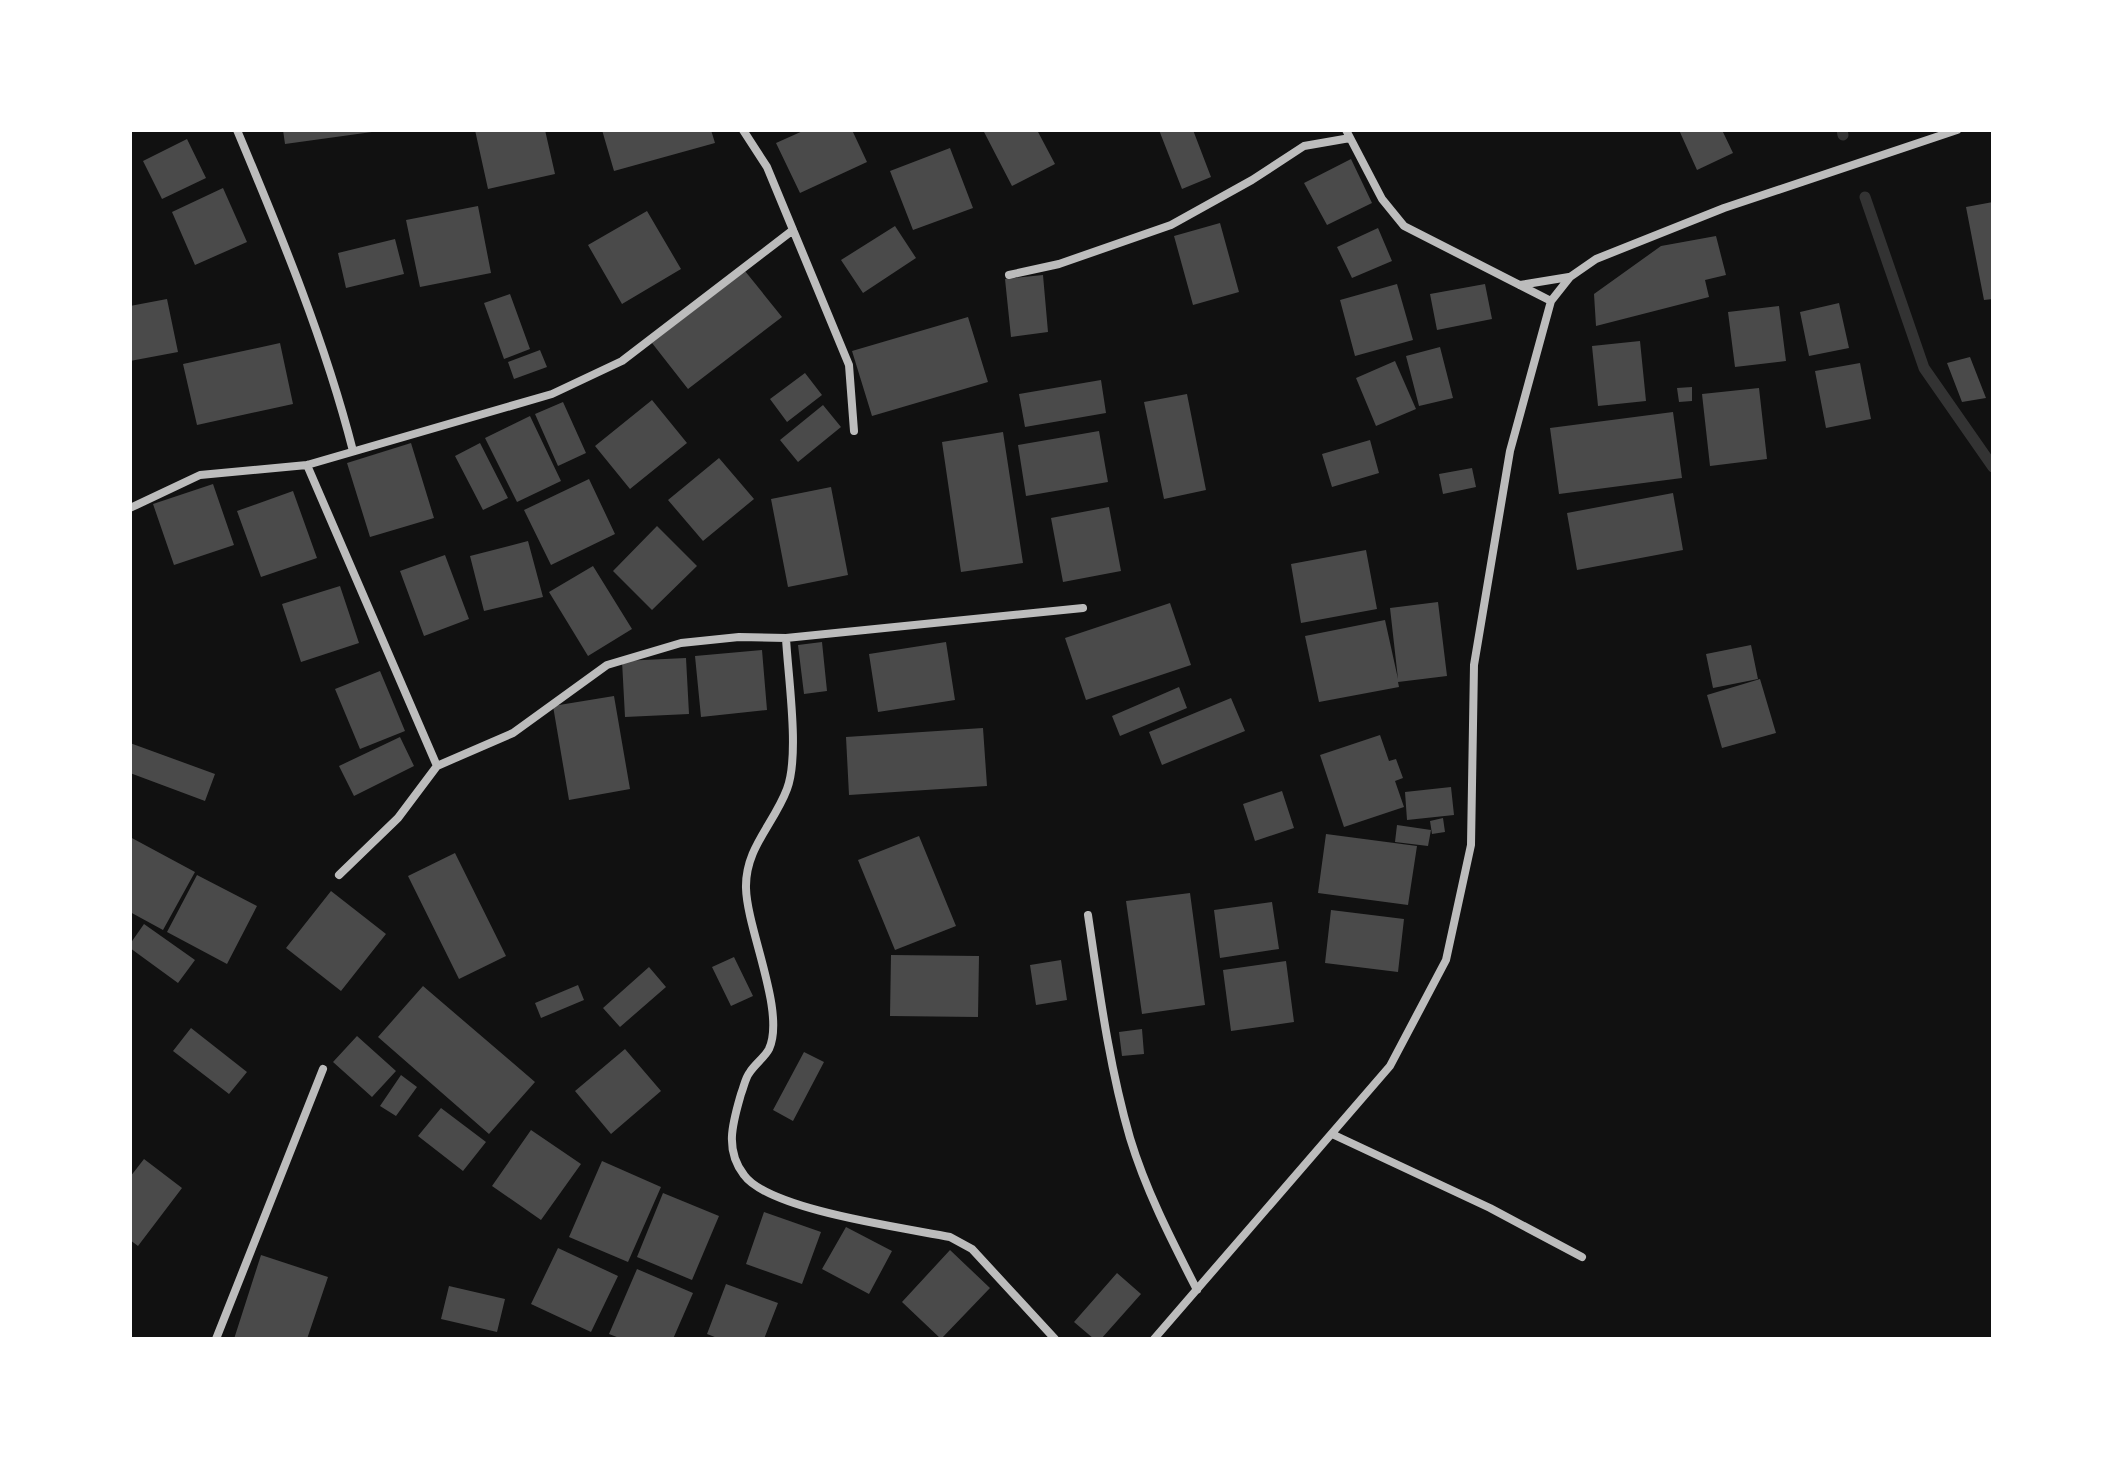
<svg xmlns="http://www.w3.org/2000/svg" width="2123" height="1469" font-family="'Source Serif 4',serif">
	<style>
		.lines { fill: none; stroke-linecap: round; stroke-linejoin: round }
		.stream { stroke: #333; stroke-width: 11 }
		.building { fill: #4a4a4a }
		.minor { stroke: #bcbcbc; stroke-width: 8 }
	</style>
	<rect width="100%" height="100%" fill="#111"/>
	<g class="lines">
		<!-- stream -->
		<path class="stream" d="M1842,130L1843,135
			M1865,197L1924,368L1993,467"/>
	</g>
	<!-- building -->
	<path class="building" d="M283,130H372V132L285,144Z
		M475,130H545L555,174L488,189Z
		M602,130H711L715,143L614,171Z
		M805,130H852L867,162L800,193L776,143Z
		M983,130H1037L1055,164L1012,186Z
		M1159,130H1193L1211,177L1182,189Z
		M1679,130H1722L1733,153L1697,170Z
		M187,139L206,178L162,199L143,161Z
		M950,148L973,208L913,230L890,171Z
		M1351,159L1372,203L1327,225L1304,183Z
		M223,188L247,242L195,265L172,212Z
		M1993,202V299L1984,300L1966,207Z
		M478,206L491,273L420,287L406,220Z
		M647,211L681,269L622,304L588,245Z
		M1220,223L1239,292L1193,305L1174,236Z
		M895,226L916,258L863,293L841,260Z
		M1378,228L1392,261L1352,278L1337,247Z
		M1716,236L1726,275L1705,280L1709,297L1596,326L1594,294L1661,246Z
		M395,239L404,274L346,288L338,253Z
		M745,271L782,317L688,389L652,343Z
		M1043,275L1048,332L1011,337L1005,279Z
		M1397,284L1413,340L1355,356L1340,300Z
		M1485,284L1492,319L1437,330L1430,294Z
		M510,294L530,349L504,359L484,303Z
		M167,299L178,352L130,361V306Z
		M1839,303L1849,348L1809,356L1800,312Z
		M1779,306L1786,361L1735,367L1728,312Z
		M968,317L988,382L872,416L852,351Z
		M1640,341L1646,401L1598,406L1592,346Z
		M280,343L293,404L197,425L183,364Z
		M1440,347L1453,398L1419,406L1406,356Z
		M540,350L547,367L514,379L508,362Z
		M1970,357L1986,398L1962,402L1947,363Z
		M1395,361L1416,409L1376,426L1356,378Z
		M1860,363L1871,419L1826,428L1815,371Z
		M805,373L822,395L787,422L770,399Z
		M1101,380L1106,413L1025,427L1019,394Z
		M1692,387V401L1679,402L1677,388Z
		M1759,388L1767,459L1710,466L1702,394Z
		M1187,394L1206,490L1164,499L1144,402Z
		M652,400L687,443L630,489L595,446Z
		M563,402L586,453L558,466L535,414Z
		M823,405L841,427L798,462L780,440Z
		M1673,412L1682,478L1559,494L1550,428Z
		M530,416L561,481L517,502L485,438Z
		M1099,431L1108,482L1026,496L1018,445Z
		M1003,432L1023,563L961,572L942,442Z
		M1370,440L1379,473L1332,487L1322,454Z
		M411,443L434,518L370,537L347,463Z
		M480,443L508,498L483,510L455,456Z
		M719,458L754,499L703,541L668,500Z
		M1472,468L1476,487L1443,494L1439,474Z
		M589,479L615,534L551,565L524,510Z
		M213,484L234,545L174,565L153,504Z
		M831,487L848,575L788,587L771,499Z
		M293,491L317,558L261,577L237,511Z
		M1673,493L1683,550L1577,570L1567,513Z
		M1109,507L1121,571L1063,582L1051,518Z
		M657,526L697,566L652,610L613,571Z
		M528,541L543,597L484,611L470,556Z
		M1366,550L1377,609L1301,623L1291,564Z
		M445,555L469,619L424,636L400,571Z
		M593,566L632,629L588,656L549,592Z
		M340,586L359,643L301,662L282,604Z
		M1438,602L1447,676L1398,682L1399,687L1319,702L1305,636L1385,620L1398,679L1390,608Z
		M1170,603L1191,665L1086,700L1065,638Z
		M822,642L827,691L804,694L798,645Z
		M946,642L955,700L878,712L869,654Z
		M1751,645L1758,679L1713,688L1706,654Z
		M762,650L767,710L701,717L695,656Z
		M686,658L689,714L625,717L622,661Z
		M380,671L405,731L360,749L335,689Z
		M1760,679L1776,733L1722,748L1707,695Z
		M1179,687L1187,708L1120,736L1112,716Z
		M614,696L630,789L569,800L553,706Z
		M1231,698L1245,731L1162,765L1149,732Z
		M983,728L987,786L849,795L846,737Z
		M1380,735L1389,761L1396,759L1403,778L1395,781L1404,807L1344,827L1320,755Z
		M400,737L414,766L354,796L339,766Z
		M130,743L215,774L205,801L130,773Z
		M1451,787L1454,815L1407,820L1405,792Z
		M1282,791L1294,828L1255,841L1243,804Z
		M1443,818L1445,832L1432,834L1430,821Z
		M1397,825L1431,830L1428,846L1395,842Z
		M1326,834L1417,846L1408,905L1318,893Z
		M919,836L956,926L895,950L858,860Z
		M130,837L195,872L163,930L130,912Z
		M455,853L506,956L459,979L408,876Z
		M197,875L257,906L227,964L167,932Z
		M331,891L386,934L341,991L286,948Z
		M1190,893L1205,1005L1142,1014L1126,901Z
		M1272,902L1279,949L1220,958L1214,910Z
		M1331,910L1404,919L1398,972L1325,963Z
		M144,924L195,960L178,983L130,948V944Z
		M891,955L979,956L978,1017L890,1016Z
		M734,957L753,996L731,1006L712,967Z
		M1061,960L1067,1000L1036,1005L1030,965Z
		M1286,961L1294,1022L1231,1031L1223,970Z
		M649,967L666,987L620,1027L603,1008Z
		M578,985L584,1000L541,1018L535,1003Z
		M423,986L535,1082L489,1134L378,1037Z
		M191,1028L247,1072L229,1094L173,1051Z
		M1142,1029L1144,1054L1122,1056L1119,1032Z
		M357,1036L396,1071L372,1097L333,1062Z
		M625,1049L661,1091L611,1134L575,1091Z
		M804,1052L824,1062L793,1121L773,1110Z
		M401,1075L417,1087L396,1116L380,1106Z
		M441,1108L486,1142L463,1171L418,1136Z
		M531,1130L581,1164L541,1220L492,1186Z
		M144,1159L182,1188L138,1246L130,1240V1177Z
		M602,1161L661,1187L628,1262L569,1237Z
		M663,1193L719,1216L692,1280L637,1257Z
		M764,1212L821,1232L802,1284L746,1264Z
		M846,1227L892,1251L869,1294L822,1269Z
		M558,1248L618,1276L591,1332L531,1304Z
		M950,1250L990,1288L941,1339L902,1302Z
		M261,1255L328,1277L307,1339H234Z
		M637,1269L693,1293L673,1339H622L609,1334Z
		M1117,1273L1141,1294L1101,1339H1094L1074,1322Z
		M726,1284L778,1303L764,1339H720L707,1334Z
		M449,1286L505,1299L497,1332L441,1319Z"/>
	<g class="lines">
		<!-- minor -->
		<path class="minor" d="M237,130C281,235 325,341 353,451
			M743,130L767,167L849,365L854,431
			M1346,130L1382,199L1404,226L1551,301
			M1009,275L1059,264L1171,225L1252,180L1304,146L1350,138
			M1520,285L1569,277
			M307,465L437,766
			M130,508L200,475L307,465L552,394L622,361L793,230
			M786,638C788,677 800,755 787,789C774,824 745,848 746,888C747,930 786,1012 769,1049C765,1057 755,1064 750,1072C745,1078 744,1087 741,1094C733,1122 724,1149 744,1175C769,1210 905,1228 950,1237L972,1249L1055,1339
			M339,875L398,818L437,766L513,733L607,665L681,643L739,637L786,638L1083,608
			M1088,915C1099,989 1109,1066 1130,1138C1146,1191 1172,1241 1197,1290
			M1332,1134L1490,1208L1582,1257
			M216,1339L323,1069
			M1154,1339L1390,1066L1446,960L1471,845L1474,665L1510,451L1551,301L1570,277L1596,259L1724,208L1957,130"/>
	</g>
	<!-- border -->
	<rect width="2123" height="1469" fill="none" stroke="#ffffff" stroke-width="264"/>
</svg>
